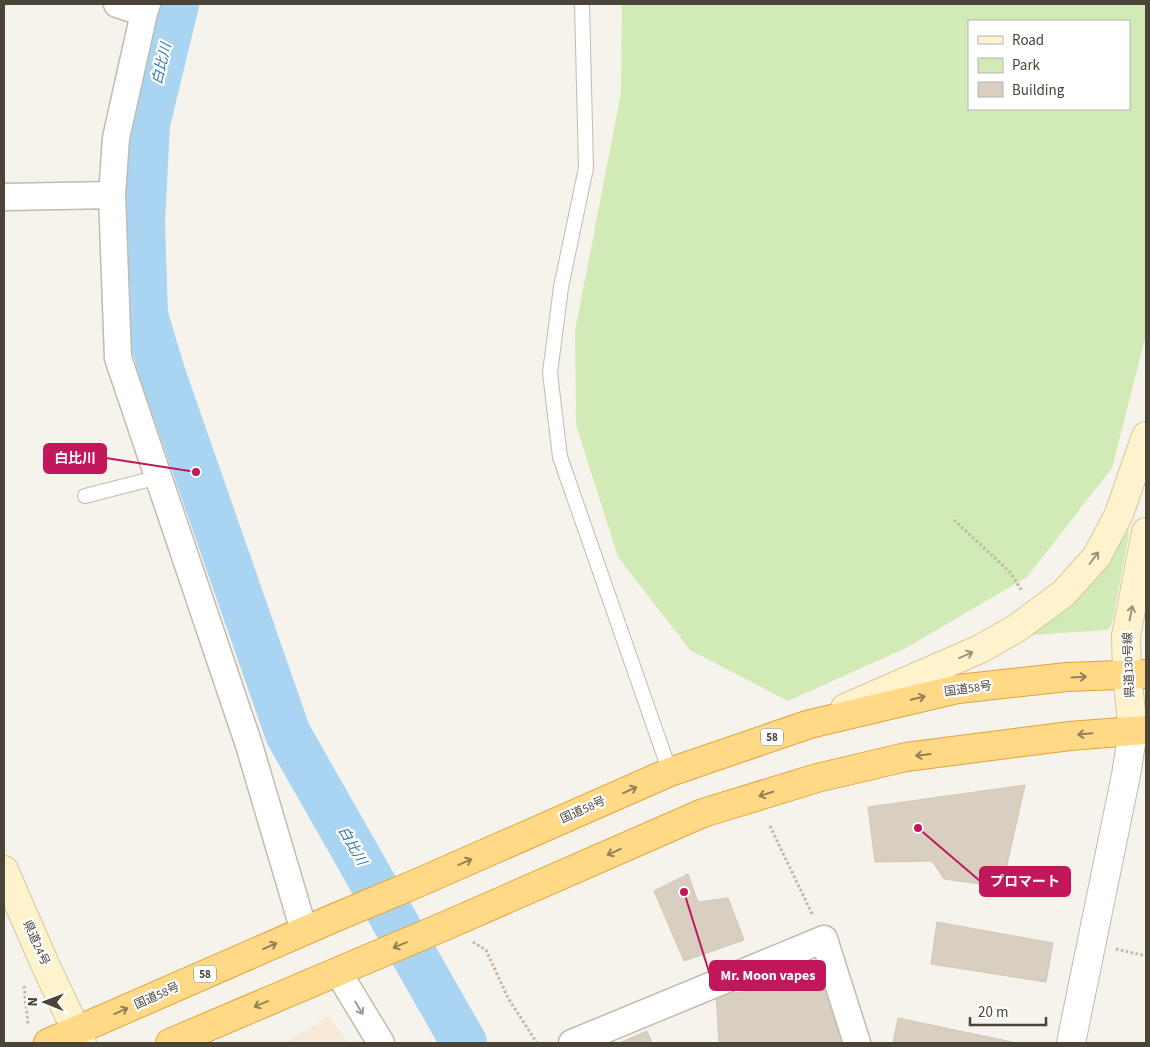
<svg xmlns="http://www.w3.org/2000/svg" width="1150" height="1047" font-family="'Source Sans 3','Noto Sans JP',sans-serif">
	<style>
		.commercial { fill: #f7ead8 }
		.green { fill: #d2eab5; fill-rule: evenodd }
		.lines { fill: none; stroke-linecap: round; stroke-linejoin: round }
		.river { stroke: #a9d4f2; stroke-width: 46 }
		.building { fill: #d8cfc1; stroke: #d3c7b4 }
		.service-casing { stroke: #c2bbae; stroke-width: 16 }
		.minor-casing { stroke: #c2bbae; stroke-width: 29 }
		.tertiary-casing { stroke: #c2bbae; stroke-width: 30 }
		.secondary-casing { stroke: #d6c79b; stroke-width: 30 }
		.trunk-casing { stroke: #e0a43c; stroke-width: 30 }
		.path { stroke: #c4b79f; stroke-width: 3; stroke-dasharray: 2.5 2.5; stroke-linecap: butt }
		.service { stroke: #fff; stroke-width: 14 }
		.minor { stroke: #fff; stroke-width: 26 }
		.tertiary { stroke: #fff; stroke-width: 28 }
		.secondary { stroke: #fff3cd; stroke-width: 28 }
		.trunk { stroke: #ffd985; stroke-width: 28 }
		.oneway { stroke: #9c937c }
		.oneway2 { stroke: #938057 }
		.oneway3 { stroke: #9c9892 }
		.labels { text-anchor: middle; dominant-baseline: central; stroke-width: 4.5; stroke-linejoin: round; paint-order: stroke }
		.shield { fill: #fff; stroke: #817c74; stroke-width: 1 }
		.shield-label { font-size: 11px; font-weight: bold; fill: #4b4439 }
		.street-label { font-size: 12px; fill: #4b4439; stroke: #fff }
		.water-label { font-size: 14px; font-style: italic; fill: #2e7ab2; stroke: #fff }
		.leader { fill: none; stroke: #c2185b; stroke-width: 2 }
		.callout-dot { fill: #c2185b; stroke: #fff; stroke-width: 2 }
		.callout { fill: #c2185b; stroke: #c2185b; stroke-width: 2 }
		.callout-label { font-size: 14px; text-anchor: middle; font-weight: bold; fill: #fff }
	</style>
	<rect width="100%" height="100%" fill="#f6f3ec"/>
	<!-- commercial -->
	<path class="commercial" d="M329,1016L348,1043H284L286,1042Z"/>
	<!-- green -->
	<path class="green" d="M622,4H1146V335L1112,468L1027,577L906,648L788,701L690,650L618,557L576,425L575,331L621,93ZM969,21H1129V109H969Z
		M1129,524L1128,540L1112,623L1108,630L1030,635Z"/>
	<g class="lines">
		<!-- river -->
		<path class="river" d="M176,4L147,124L142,222L145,315L162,372L288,734L464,1043"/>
	</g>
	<!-- building -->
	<path class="building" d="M1025,785L1002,887L944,879L932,861L875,862L868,807Z
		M688,874L698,902L728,898L744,940L684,961L654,891Z
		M937,922L1053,943L1046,982L931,964Z
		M826,983L844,1043H719L716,995Z
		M898,1018L1017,1043H893Z
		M647,1031L652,1043H619Z"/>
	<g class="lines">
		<defs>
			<path id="service" d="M582,4L586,168L561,287L550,373L560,457L670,772
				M85,496L159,477"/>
			<path id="minor" d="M117,4L144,13
				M147,4L144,13L116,138L112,195L118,358L249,745L304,931
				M4,197L112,195
				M338,972L381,1043
				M572,1043L824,939L857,1043"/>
			<path id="tertiary" d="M1071,1043L1126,775L1133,731"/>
			<path id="secondary" d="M845,708L980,649L1017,628L1064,593L1097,556L1119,514L1146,436
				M1133,731L1127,675L1126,636L1146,532
				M4,870L44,962L82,1043"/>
			<path id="trunk" d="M48,1043L334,918L420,882L670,772L810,724L958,689L1067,677L1146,674
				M170,1043L445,926L703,813L817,778L906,757L1070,736L1146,730"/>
		</defs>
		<!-- service casing -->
		<use href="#service" class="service-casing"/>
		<!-- minor casing -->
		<use href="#minor" class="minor-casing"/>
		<!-- tertiary casing -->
		<use href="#tertiary" class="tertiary-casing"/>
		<!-- secondary casing -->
		<use href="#secondary" class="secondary-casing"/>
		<!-- trunk casing -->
		<use href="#trunk" class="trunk-casing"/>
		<!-- path -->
		<path class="path" d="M954,520L1010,572L1022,591
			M770,826L813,916
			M473,942L486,950L508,998L537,1043
			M1116,949L1146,956
			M24,986L28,1024"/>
		<!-- service -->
		<use href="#service" class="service"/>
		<!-- minor -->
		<use href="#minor" class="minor"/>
		<!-- tertiary -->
		<use href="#tertiary" class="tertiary"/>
		<!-- secondary -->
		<use href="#secondary" class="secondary"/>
		<!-- trunk -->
		<use href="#trunk" class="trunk"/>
	</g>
	<!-- one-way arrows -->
	<defs><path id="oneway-shaft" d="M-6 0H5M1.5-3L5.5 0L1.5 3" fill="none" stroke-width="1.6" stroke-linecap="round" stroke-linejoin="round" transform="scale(1.25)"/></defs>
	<g class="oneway">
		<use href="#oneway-shaft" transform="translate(1094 558) rotate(-53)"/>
		<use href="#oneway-shaft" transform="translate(1131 613) rotate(-79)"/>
		<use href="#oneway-shaft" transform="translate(966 655) rotate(-24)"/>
	</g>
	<g class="oneway2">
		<use href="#oneway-shaft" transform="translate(1079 677) rotate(-3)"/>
		<use href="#oneway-shaft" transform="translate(918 698) rotate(-13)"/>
		<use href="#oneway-shaft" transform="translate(1085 734) rotate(175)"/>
		<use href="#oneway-shaft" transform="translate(923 755) rotate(173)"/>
		<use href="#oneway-shaft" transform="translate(630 790) rotate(-24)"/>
		<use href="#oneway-shaft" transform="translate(766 794) rotate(163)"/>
		<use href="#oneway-shaft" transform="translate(614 852) rotate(156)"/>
		<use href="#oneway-shaft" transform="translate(465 862) rotate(-24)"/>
		<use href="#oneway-shaft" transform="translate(400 945) rotate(157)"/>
		<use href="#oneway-shaft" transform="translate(270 946) rotate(-24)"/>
		<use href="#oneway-shaft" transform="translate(261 1004) rotate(157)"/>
		<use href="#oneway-shaft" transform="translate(121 1011) rotate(-24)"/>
	</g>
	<use class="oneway3" href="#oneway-shaft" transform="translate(359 1008) rotate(59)"/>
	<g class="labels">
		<!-- shield labels -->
		<g class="shield">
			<rect x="761" y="728.5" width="22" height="17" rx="4"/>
			<rect x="194" y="965.5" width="22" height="17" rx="4"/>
		</g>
		<g class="shield-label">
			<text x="772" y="737">58</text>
			<text x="205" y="974">58</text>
		</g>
		<!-- street labels -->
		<g class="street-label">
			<text transform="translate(1129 665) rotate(-92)">県道130号線</text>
			<text transform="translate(968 689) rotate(-8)">国道58号</text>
			<text transform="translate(583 810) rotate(-24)">国道58号</text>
			<text transform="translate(36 943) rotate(66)">県道24号</text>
			<text transform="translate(157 996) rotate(-24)">国道58号</text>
		</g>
		<!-- water labels -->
		<g class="water-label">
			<text transform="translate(162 64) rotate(-77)">白比川</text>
			<text transform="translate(352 846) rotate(60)">白比川</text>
		</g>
	</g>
	<!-- callouts -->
	<path class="leader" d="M196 472L106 458M918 828L980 881M684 892L710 975"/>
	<g class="callout-dot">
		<circle cx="196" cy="472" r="5"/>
		<circle cx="918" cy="828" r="5"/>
		<circle cx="684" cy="892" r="5"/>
	</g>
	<g class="callout">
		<rect x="44" y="444" width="62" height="29" rx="5"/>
		<rect x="980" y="867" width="90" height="29" rx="5"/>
		<rect x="710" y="961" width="115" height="29" rx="5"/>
	</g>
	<g class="callout-label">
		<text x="75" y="463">白比川</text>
		<text x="1025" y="886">プロマート</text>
		<text x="768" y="980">Mr. Moon vapes</text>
	</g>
	<!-- border -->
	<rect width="1150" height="1047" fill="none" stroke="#4b4439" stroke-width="10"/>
	<!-- legend -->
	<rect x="968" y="20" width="162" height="90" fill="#ffffff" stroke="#b7b4b0"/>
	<rect x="978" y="36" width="25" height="8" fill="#fff3cd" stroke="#b7b4b0"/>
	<text x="1012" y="45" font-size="15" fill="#4b4439">Road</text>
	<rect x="978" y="58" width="25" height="15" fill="#d2eab5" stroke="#b7b4b0"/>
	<text x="1012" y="70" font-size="15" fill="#4b4439">Park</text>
	<rect x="978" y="82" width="25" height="15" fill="#d8cfc1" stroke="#b7b4b0"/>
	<text x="1012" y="95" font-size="15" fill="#4b4439">Building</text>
	<!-- north arrow -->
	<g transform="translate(45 1002) rotate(271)" stroke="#ffffff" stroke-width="4" paint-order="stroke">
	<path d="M0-4L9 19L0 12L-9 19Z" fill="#4b4439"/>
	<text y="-8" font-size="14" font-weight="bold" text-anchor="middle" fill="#4b4439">N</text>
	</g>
	<!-- scale -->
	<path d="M970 1017v8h76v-8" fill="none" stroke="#4b4439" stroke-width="2.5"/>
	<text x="978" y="1017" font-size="15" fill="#4b4439" stroke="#ffffff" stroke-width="4" paint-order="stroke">20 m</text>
</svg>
